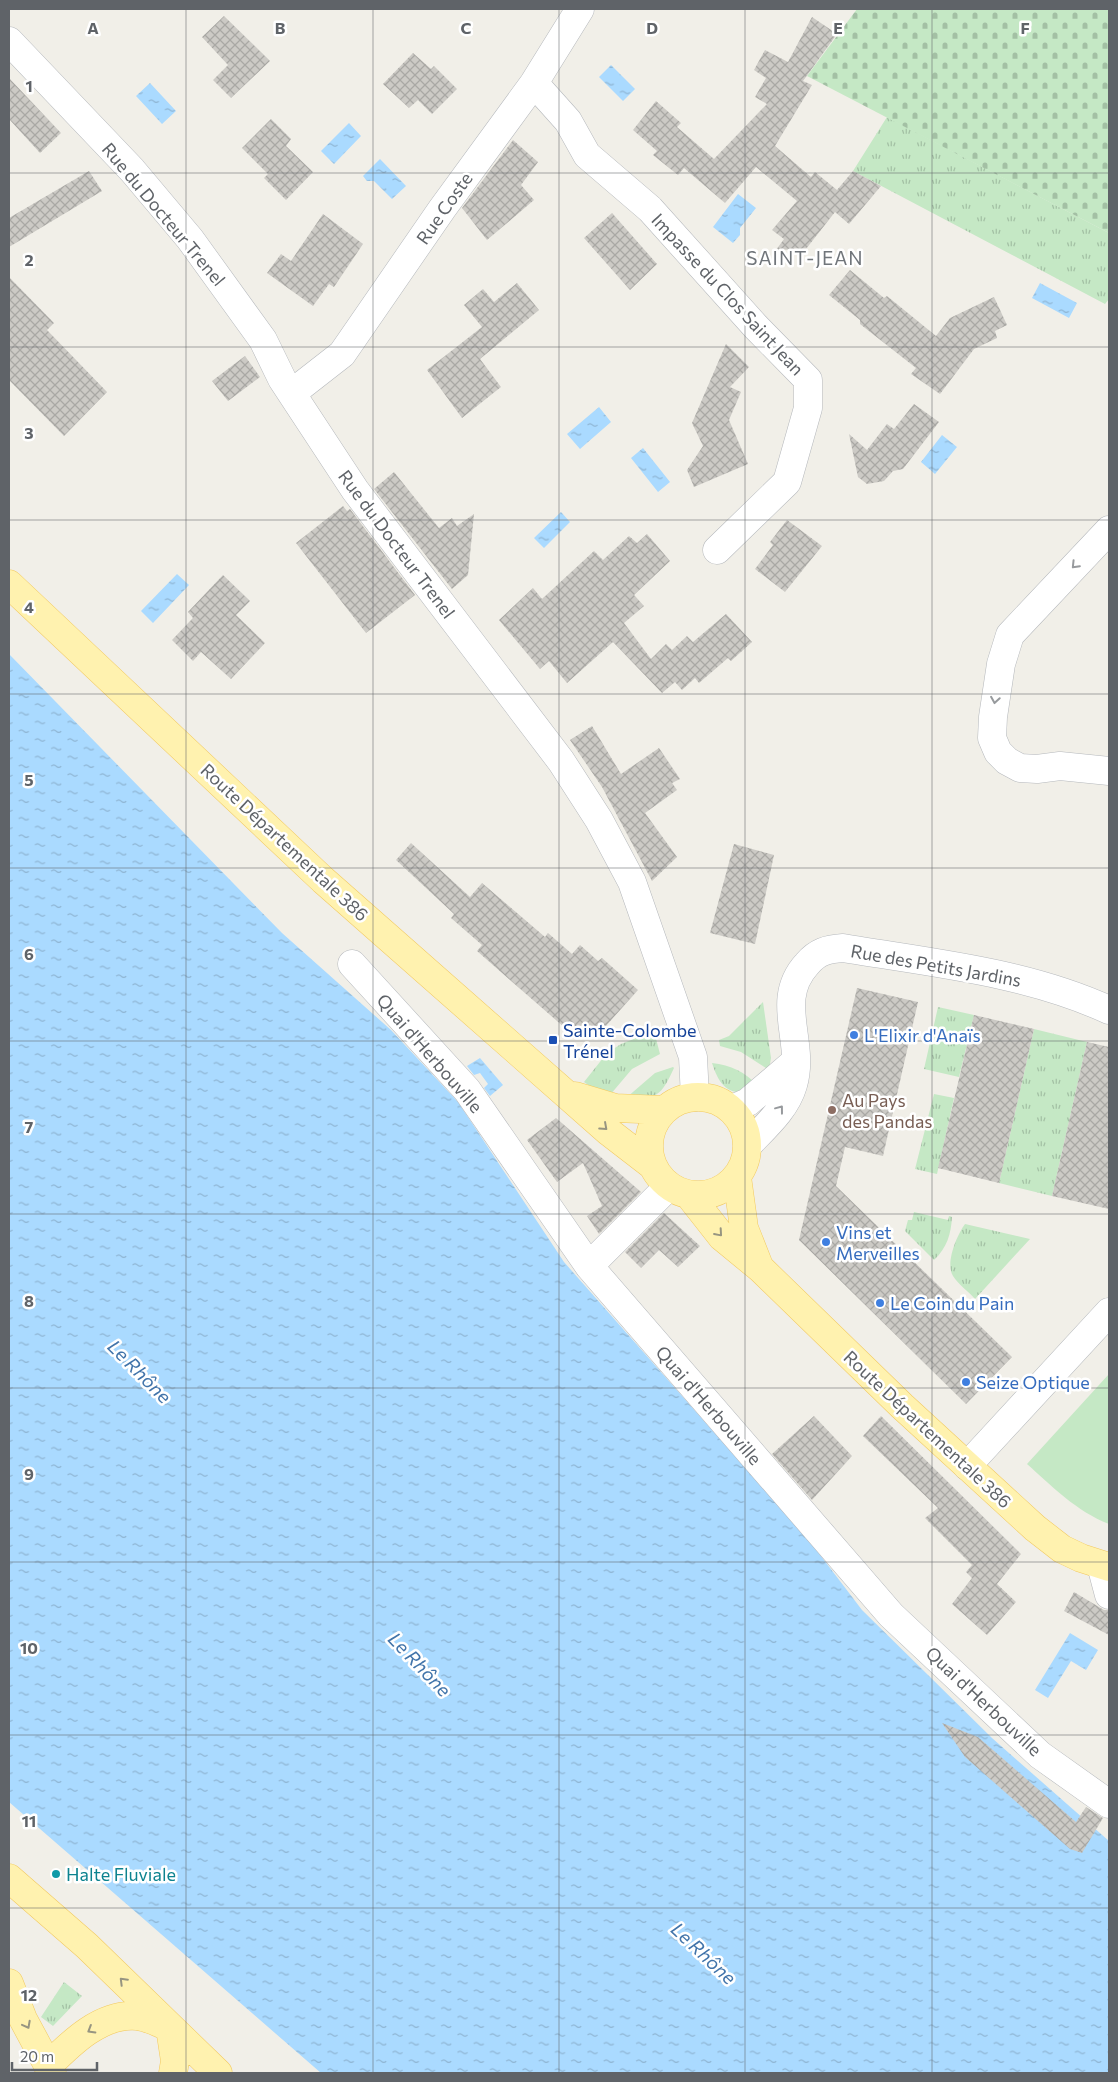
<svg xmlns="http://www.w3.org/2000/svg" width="1118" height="2082" font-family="Commissioner,sans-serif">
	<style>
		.grass { fill: url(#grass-tufts) }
		.cemetery { fill: url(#cemetery-stones) }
		.park { fill: #c5e8c5 }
		.water { fill: url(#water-ripples) }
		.building { fill: url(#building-cross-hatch) }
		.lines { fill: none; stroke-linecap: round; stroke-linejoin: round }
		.street-casing { stroke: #b5b8bc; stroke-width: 29 }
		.primary-casing { stroke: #f2c960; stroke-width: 29 }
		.street { stroke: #fff; stroke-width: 28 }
		.primary { stroke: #fff2af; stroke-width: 28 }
		.oneway { stroke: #979a9d }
		.oneway2 { stroke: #979581 }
		.grid { fill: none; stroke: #5f6368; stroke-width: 1; stroke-opacity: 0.55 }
		.shop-dot { fill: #3f7fe0; stroke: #fff; stroke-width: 2 }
		.transit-dot { fill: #1a4fb4; stroke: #fff; stroke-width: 2 }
		.education-dot { fill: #8d6e63; stroke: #fff; stroke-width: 2 }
		.culture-dot { fill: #0f9aa8; stroke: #fff; stroke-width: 2 }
		.labels { text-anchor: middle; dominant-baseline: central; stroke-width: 5; stroke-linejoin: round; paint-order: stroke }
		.street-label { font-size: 18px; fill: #5f6368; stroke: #fff }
		.transit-label { font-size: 18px; fill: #164399; stroke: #fff; text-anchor: start }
		.shop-label { font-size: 18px; fill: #366cbe; stroke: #fff; text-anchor: start }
		.education-label { font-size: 18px; fill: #785e54; stroke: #fff; text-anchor: start }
		.culture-label { font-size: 18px; fill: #0d838f; stroke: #fff; text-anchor: start }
		.neighbourhood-label { font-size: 19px; letter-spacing: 1px; fill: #70757a; stroke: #fff }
		.water-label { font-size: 19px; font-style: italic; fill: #4174aa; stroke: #fff }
		.grid-label { font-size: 16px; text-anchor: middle; font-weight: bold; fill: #5f6368; stroke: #fff; stroke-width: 5; stroke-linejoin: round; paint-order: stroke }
	</style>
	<defs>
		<pattern id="grass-tufts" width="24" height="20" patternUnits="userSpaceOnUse" patternTransform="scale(1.25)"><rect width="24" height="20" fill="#c5e8c5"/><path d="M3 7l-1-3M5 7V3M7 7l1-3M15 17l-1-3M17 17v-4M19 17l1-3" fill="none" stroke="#a3c0a4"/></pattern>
		<pattern id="cemetery-stones" width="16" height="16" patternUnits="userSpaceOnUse" patternTransform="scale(1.25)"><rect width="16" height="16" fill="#c5e8c5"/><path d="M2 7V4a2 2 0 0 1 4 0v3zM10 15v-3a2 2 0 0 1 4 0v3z" fill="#a3c0a4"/></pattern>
		<pattern id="water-ripples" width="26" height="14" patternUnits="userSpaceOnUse" patternTransform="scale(1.25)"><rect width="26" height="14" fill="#aadaff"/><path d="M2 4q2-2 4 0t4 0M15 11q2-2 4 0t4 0" fill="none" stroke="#8eb4d2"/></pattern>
		<pattern id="building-cross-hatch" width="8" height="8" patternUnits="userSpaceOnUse" patternTransform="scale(1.25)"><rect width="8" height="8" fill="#cccac5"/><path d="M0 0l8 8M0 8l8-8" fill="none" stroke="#a9a8a4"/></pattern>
	</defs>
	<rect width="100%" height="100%" fill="#f1efe8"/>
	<!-- grass -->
	<path class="grass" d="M887,117L1109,233V299L1105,304L853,171Z
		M763,1002L771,1058L769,1070L741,1052L720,1046L719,1040L729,1036Z
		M938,1007L974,1015L959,1077L924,1069Z
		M1034,1029L1087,1042L1052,1196L999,1183Z
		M654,1031L660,1054L632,1069L610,1095L597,1091L584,1082L607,1053L621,1044Z
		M712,1063C731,1065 745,1072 758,1086C753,1088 744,1092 738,1092C722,1091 716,1075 712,1063Z
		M673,1067L674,1068C661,1096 657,1100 626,1098L655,1073Z
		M934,1094L954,1098L937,1174L915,1169Z
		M914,1212L948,1220L949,1216L952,1217C951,1234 947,1248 934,1260L905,1231L908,1220H912Z
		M965,1224L1030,1239L975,1299C969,1292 958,1284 953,1276C945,1263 957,1235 965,1224Z
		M64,1982L82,1996L53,2026L41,2017Z"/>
	<!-- cemetery -->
	<path class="cemetery" d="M857,9H1109V233L807,76Z"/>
	<!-- park -->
	<path class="park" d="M1109,1374V1524C1076,1511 1053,1487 1027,1464Z"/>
	<!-- water -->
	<path class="water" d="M611,65L635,89L623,101L599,77Z
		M150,83L176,111L162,124L136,96Z
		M349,123L361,136L334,164L321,151Z
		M380,159L406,186L392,199L374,181H367L363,176Z
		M738,194L756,208L740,228V235L733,243L713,227Z
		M1040,283L1077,303L1069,318L1032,298Z
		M599,407L611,422L580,449L567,434Z
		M942,435L957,447L935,474L921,462Z
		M643,448L670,482L658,492L631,458Z
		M561,512L570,522L544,548L534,538Z
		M177,574L189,585L153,623L141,611Z
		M9,654L282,933L391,1030L458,1102L564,1262L808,1539L862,1610L992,1738L1109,1841V2073H321L9,1802Z
		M480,1058L503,1085L490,1096L484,1088L488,1084L480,1073L474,1075L467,1066Z
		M1070,1633L1098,1650L1086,1670L1071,1661L1048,1698L1035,1690Z"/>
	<!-- building -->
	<path class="building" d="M224,16L270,61L231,98L213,80L228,65L202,37Z
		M812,17L837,34L803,81L812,85L775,146L811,177L815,172L837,190L853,171L881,186L849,224L835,212L806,249L776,250L784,239L772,230L797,201L756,167L725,203L684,168L678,175L653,155L657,151L633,130L656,101L681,123L677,127L714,159L767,104L755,97L766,78L754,70L765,50L788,62Z
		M413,53L431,69L434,66L457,89L432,114L418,100L409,108L383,84Z
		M9,78L61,133L40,153L9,119Z
		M271,119L291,139L286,146L313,172L286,200L264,178L268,174L242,148Z
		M513,140L538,162L521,185L534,200L487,240L462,208Z
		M89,171L102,191L9,247V218Z
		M612,213L657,264L630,290L584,238Z
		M323,214L363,244L334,287L329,284L313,306L267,273L281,254L291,261Z
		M850,270L884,298L887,296L936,336L950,318L994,297L1007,325L995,331L997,338L974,349L940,394L911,374L916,368L860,324V320L829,295Z
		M9,277L54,323L47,330L107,392L64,436L9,380Z
		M517,283L539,310L480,359L501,387L462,418L427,370L482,327L464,305L483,289L494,302Z
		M726,344L749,367L730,387L741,392L729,420L748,464L694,487L687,470L703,446L692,423Z
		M245,356L260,377L228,401L212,381Z
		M914,404L939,422L903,469L893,471L884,481L867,484L858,477L849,434L867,450L887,424L894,429Z
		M394,472L439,528L452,518L457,526L474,514L468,575L452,589L374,489Z
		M343,506L347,511L350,509L415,595L366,633L296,543Z
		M787,520L822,546L785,592L755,569L773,545L770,542Z
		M647,534L670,561L634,595L644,606L624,623L651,659L666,644L672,650L687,636L693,642L726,614L752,642L731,661L728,658L699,683L695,678L682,690L675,682L662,693L613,642L567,683L549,661L540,669L499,620L533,588L542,599L594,551L603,560L629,536L637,543Z
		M223,575L250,601L236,615L265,643L231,679L201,652L193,661L172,640L193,618L188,612Z
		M592,726L621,774L659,748L680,779L672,783L677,790L645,813L677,857L652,881L602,787L570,740Z
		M411,843L470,897L482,883L545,937L548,933L572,954L580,945L598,961L602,958L638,990L596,1037L582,1025L573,1035L477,951L482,945L451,918L454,914L396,860Z
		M734,844L774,855L755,944L710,933Z
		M857,988L918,1002L883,1156L845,1147L836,1186L1012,1357L966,1404L799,1240Z
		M974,1015L1034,1029L999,1183L938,1168Z
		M1087,1042L1109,1047V1209L1052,1196Z
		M556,1118L641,1192L599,1234L587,1216L602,1206L583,1163L557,1182L527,1140Z
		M664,1213L700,1246L678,1267L659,1250L641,1268L625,1252Z
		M814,1416L852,1456L812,1500L772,1454Z
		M881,1416L1021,1554L997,1584L1016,1602L987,1635L952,1604L972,1578L966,1572L972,1565L925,1518L938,1508L863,1436Z
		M1074,1592L1104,1610H1109V1635L1064,1611Z
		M942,1723L978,1737L1076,1822L1086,1807L1103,1818L1082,1853L1070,1849L965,1757Z"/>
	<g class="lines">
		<defs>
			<path id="street" d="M9,41L132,170L190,239L263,340L282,379L355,490L561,761L599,820L632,882L693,1057L695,1097
				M534,83L568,121L587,155L650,209L756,327L808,380V408L787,482L717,550
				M292,393L342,354L442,209L534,83L580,9
				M1109,530L1010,635L1001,664L993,717L992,738L998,752L1007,761L1020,768L1037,769L1060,766L1109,771
				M352,964L467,1090L589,1266L891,1615L1040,1755L1109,1804
				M732,1109L748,1102L796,1061
				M748,1145C765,1127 786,1109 793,1085C806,1042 773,1001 807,964C817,952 827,949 843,948C933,963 1026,972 1109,1010
				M589,1266L669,1186
				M967,1466L1109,1312
				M1101,1565L1109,1595"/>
			<path id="primary" d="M9,584L323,880L609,1132L653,1166
				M575,1096L615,1108L664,1110
				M649 1146a49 49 0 1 1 98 0a49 49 0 1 1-98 0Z
				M737,1177L744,1228L759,1266
				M689,1195L722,1237L761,1269L902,1406L1035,1528L1062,1549L1081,1558L1109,1567
				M9,1878L87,1946L218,2073
				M9,1983L23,2019L52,2073
				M170,2028L175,2061L173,2073
				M48,2066C71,2043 101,2013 137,2016C147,2017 157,2022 166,2026"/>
		</defs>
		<!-- street casing -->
		<use href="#street" class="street-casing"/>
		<!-- primary casing -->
		<use href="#primary" class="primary-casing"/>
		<!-- street -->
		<use href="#street" class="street"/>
		<!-- primary -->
		<use href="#primary" class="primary"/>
	</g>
	<!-- one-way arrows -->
	<defs><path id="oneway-chevron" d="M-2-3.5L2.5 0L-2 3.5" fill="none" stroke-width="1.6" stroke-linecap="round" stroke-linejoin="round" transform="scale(1.25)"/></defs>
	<g class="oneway">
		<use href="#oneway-chevron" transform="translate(1075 565) rotate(134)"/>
		<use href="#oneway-chevron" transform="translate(995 700) rotate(99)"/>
		<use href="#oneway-chevron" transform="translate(780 1109) rotate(-53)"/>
	</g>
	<g class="oneway2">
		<use href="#oneway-chevron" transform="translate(604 1127) rotate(42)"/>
		<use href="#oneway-chevron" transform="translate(719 1233) rotate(49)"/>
		<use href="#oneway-chevron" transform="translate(123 1981) rotate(-135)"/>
		<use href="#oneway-chevron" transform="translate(27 2025) rotate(62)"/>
		<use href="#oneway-chevron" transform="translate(91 2030) rotate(149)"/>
	</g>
	<!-- grid -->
	<path class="grid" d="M186,9V2073M373,9V2073M559,9V2073M745,9V2073M932,9V2073M9,173H1109M9,347H1109M9,520H1109M9,694H1109M9,868H1109M9,1041H1109M9,1214H1109M9,1388H1109M9,1562H1109M9,1735H1109M9,1908H1109"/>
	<!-- markers -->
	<g class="shop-dot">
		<circle cx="854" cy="1035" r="5"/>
		<circle cx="826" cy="1242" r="5"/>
		<circle cx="880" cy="1303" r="5"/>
		<circle cx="966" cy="1382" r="5"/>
	</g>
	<rect class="transit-dot" x="548" y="1035" width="10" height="10" rx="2.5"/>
	<circle class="education-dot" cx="832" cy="1110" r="5"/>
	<circle class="culture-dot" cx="56" cy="1874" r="5"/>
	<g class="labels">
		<!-- street labels -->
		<g class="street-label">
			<text transform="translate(444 208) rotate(-55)">Rue Coste</text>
			<text transform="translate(164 214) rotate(50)">Rue du Docteur Trenel</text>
			<text transform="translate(728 294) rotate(47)">Impasse du Clos Saint Jean</text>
			<text transform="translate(397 544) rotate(53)">Rue du Docteur Trenel</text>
			<text transform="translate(285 842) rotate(43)">Route Départementale 386</text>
			<text transform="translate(936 965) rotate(10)">Rue des Petits Jardins</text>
			<text transform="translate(430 1053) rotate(49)">Quai d'Herbouville</text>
			<text transform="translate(709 1405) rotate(49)">Quai d'Herbouville</text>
			<text transform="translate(928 1429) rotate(43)">Route Départementale 386</text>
			<text transform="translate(984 1701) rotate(43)">Quai d'Herbouville</text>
		</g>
		<!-- transit labels -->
		<g class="transit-label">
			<text x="563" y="1030">Sainte-Colombe<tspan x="563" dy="21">Trénel</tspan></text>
		</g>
		<!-- shop labels -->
		<g class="shop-label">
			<text x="864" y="1035">L'Elixir d'Anaïs</text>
			<text x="836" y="1232">Vins et<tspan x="836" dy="21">Merveilles</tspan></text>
			<text x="890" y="1303">Le Coin du Pain</text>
			<text x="976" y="1382">Seize Optique</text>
		</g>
		<!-- education labels -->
		<g class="education-label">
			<text x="842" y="1100">Au Pays<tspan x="842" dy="21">des Pandas</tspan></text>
		</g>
		<!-- culture labels -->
		<g class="culture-label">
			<text x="66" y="1874">Halte Fluviale</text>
		</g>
		<!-- neighbourhood labels -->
		<g class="neighbourhood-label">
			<text x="805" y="257">SAINT-JEAN</text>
		</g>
		<!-- water labels -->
		<g class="water-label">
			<text transform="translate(140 1371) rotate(45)">Le Rhône</text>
			<text transform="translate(420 1664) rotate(46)">Le Rhône</text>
			<text transform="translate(704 1953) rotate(43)">Le Rhône</text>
		</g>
	</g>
	<g class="grid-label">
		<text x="93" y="34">A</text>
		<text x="280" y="34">B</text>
		<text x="466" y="34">C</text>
		<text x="652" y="34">D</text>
		<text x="838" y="34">E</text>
		<text x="1025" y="34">F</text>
		<text x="29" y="92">1</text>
		<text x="29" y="266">2</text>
		<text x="29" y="439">3</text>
		<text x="29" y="613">4</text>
		<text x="29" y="786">5</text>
		<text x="29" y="960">6</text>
		<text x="29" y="1133">7</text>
		<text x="29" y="1307">8</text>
		<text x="29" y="1480">9</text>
		<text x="29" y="1654">10</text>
		<text x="29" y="1827">11</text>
		<text x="29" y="2001">12</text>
	</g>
	<!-- border -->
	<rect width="1118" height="2082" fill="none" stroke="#5f6368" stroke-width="20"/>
	<!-- scale -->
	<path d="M12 2062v8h85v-8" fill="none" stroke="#5f6368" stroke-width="2.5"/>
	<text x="20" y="2062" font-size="15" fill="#5f6368" stroke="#ffffff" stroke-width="4" paint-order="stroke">20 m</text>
</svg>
